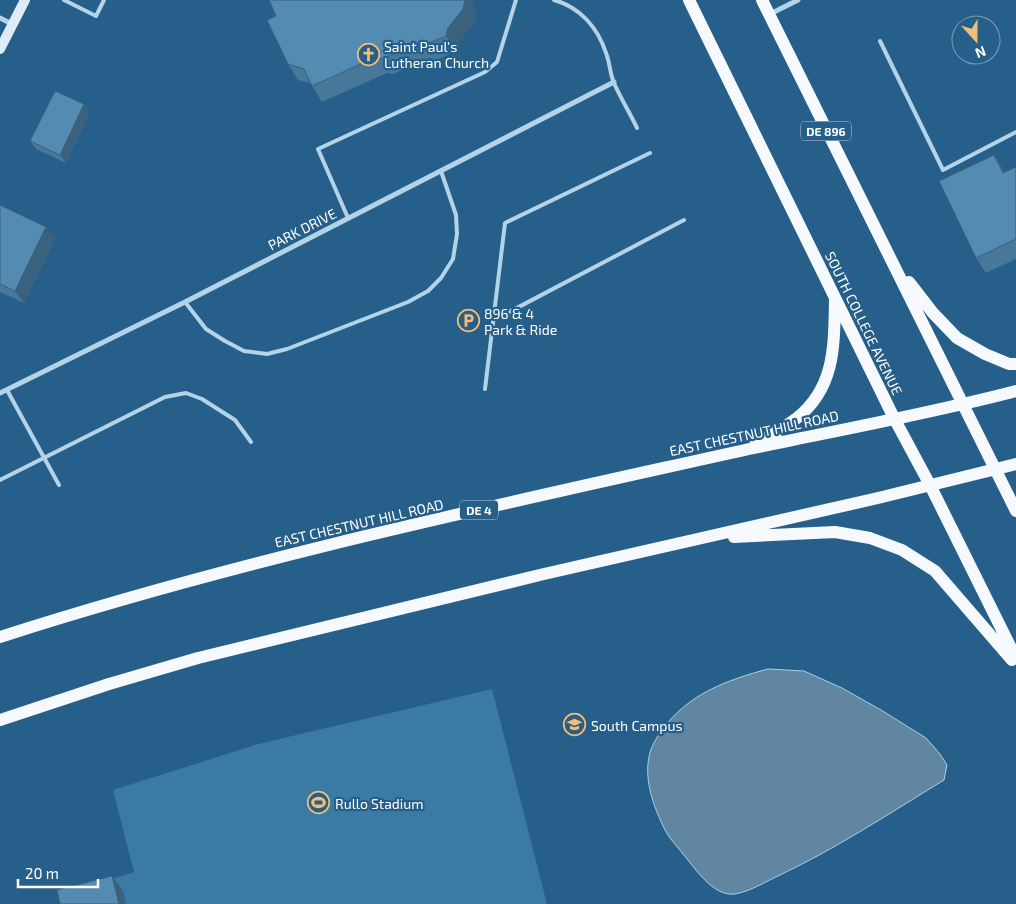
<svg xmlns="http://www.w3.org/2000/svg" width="1016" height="904" font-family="'Exo 2',sans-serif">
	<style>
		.green { fill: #3b7aa5 }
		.water { fill: #6086a2; stroke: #a7d0ea }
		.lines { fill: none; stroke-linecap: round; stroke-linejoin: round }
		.lane { stroke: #b3d3e9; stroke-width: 4 }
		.street { stroke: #b3d3e9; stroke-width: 5 }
		.secondary { stroke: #ddecf8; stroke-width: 10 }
		.primary { stroke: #f6fafe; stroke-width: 12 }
		.wall { fill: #477899 }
		.shaded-wall { fill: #3a617d }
		.building { fill: #538bb2; stroke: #3a617d }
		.labels { text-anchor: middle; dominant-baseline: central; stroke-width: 4.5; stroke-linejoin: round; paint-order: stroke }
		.shield { fill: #265f89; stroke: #becfdc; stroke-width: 1 }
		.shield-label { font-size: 12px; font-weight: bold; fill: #fff }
		.poi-label { font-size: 14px; fill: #fff; stroke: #265f89; text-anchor: start }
		.street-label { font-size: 14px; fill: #fff; stroke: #265f89 }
	</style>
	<rect width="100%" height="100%" fill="#265f89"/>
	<!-- green -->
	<path class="green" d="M492,689L547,904H65L91,886L134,872L113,790L258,744Z"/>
	<!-- water -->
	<path class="water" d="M768,669L804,671L842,688L881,710L926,738L940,754L947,765L944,780C890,813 837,848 780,875C765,882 751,891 735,894C713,897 695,868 683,854C677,846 669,838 665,830C654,808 644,781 649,757C650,748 657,737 662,730C688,694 727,680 768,669Z"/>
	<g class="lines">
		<!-- lane -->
		<path class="lane" d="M64,0L96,16L104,0
			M554,0C580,7 598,28 606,53C610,63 610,74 614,83C621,99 630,113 637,128
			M880,41L943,170L1016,132
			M348,218L318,149L485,72L497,62L516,0
			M185,302L206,329L225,341L244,351L267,354L287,349L408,302L428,291L441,278L453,259L457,234L456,215L441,171
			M494,320L684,220
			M485,389L505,223L650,153
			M7,390L59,485
			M0,480L165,397L186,393L202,399L235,420L251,442"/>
		<!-- street -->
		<path class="street" d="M770,14L798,0
			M0,18L12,24
			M0,393L185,302L614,82"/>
		<!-- secondary -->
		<path class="secondary" d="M0,49L25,0"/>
		<!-- primary -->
		<path class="primary" d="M689,0L894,418L930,485L1016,658
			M762,0L1016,511
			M909,282L933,313L957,338L985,354L1009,364H1016
			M755,445C769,436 784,428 797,418C836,387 834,344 835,299
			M734,537L835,532L870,538L902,550L935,571L1012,660
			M0,637C245,558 498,505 749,449C838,430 928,414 1016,391
			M0,720L109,684L198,658L544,574L878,498L1016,464"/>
	</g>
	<!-- wall -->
	<path class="wall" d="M477,11L474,24L458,43L456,51L437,60L430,58L393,74L387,73L322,102L310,83L298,80L288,64L276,16Z
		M84,104L90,112L66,163L36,149L30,141Z
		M994,155L1006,172L1016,167V259L986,273L976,258Z
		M0,205L46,227L55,239L24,303L0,292Z"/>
	<!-- shaded-wall -->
	<path class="shaded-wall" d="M465,0H472L477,11L474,24L458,43L456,51L446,36L448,28Z
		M84,104L90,112L66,163L60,155Z
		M994,155L1005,170L1013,188L1003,173Z
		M46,227L55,239L24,303L15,291Z
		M112,876L123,891L126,904H119Z"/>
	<!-- building -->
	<path class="building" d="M269,0H465L463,9L448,28L446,36L426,44L419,42L382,59L376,57L312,86L304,69L288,64L267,20L276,16Z
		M55,91L84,104L60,155L30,141Z
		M994,155L1003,173L1016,167V239L976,258L939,181Z
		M0,205L46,227L15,291L0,284Z
		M112,876L119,904H60L57,890Z"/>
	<!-- icons -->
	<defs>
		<symbol id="church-ring" viewBox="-11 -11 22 22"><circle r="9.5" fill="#265f89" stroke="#f2bd78" stroke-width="1.5"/><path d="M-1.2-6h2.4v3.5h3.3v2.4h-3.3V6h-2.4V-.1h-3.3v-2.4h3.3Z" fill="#f2bd78"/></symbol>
		<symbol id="parking-ring" viewBox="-11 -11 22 22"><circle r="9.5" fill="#265f89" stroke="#f2bd78" stroke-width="1.5"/><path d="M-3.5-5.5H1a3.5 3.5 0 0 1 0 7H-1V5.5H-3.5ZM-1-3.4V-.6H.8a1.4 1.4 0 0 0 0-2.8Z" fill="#f2bd78"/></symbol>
		<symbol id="university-ring" viewBox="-11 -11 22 22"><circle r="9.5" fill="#265f89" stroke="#f2bd78" stroke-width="1.5"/><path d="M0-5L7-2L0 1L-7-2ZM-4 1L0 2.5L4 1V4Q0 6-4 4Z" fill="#f2bd78"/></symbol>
		<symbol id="stadium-ring" viewBox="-11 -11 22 22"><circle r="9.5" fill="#265f89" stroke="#f2bd78" stroke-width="1.5"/><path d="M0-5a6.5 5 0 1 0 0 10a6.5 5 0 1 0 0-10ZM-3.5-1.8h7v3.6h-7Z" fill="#f2bd78"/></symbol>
	</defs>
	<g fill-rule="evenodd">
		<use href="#church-ring" x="356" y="42" width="25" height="25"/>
		<use href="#parking-ring" x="456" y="308" width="25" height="25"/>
		<use href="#university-ring" x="562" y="712" width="25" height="25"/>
		<use href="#stadium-ring" x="306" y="790" width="25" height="25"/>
	</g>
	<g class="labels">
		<!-- shield labels -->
		<g class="shield">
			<rect x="801" y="121.5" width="50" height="19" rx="4"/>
			<rect x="460" y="500.5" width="38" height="19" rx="4"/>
		</g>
		<g class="shield-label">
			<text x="826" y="131">DE 896</text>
			<text x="479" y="510">DE 4</text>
		</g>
		<!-- poi labels -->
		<g class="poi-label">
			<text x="384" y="46">Saint Paul's<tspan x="384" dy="16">Lutheran Church</tspan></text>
			<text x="484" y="313">896 &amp; 4<tspan x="484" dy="16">Park &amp; Ride</tspan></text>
			<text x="591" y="725">South Campus</text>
			<text x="335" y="803">Rullo Stadium</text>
		</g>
		<!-- street labels -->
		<g class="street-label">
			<text transform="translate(302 229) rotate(-27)">PARK DRIVE</text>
			<text transform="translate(864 323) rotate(64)">SOUTH COLLEGE AVENUE</text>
			<text transform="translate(754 433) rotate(-12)">EAST CHESTNUT HILL ROAD</text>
			<text transform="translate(359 523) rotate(-13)">EAST CHESTNUT HILL ROAD</text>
		</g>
	</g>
	<!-- north arrow -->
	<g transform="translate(976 40) rotate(159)"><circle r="24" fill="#265f89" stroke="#7d9fb8"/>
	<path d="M0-4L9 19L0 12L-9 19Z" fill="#f2bd78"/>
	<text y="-8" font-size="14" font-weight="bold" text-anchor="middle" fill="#ffffff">N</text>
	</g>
	<!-- scale -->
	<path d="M18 879v8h80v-8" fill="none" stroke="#ffffff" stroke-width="2.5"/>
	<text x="25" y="879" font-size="15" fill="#ffffff" stroke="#265f89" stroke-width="4" paint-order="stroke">20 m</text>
</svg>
